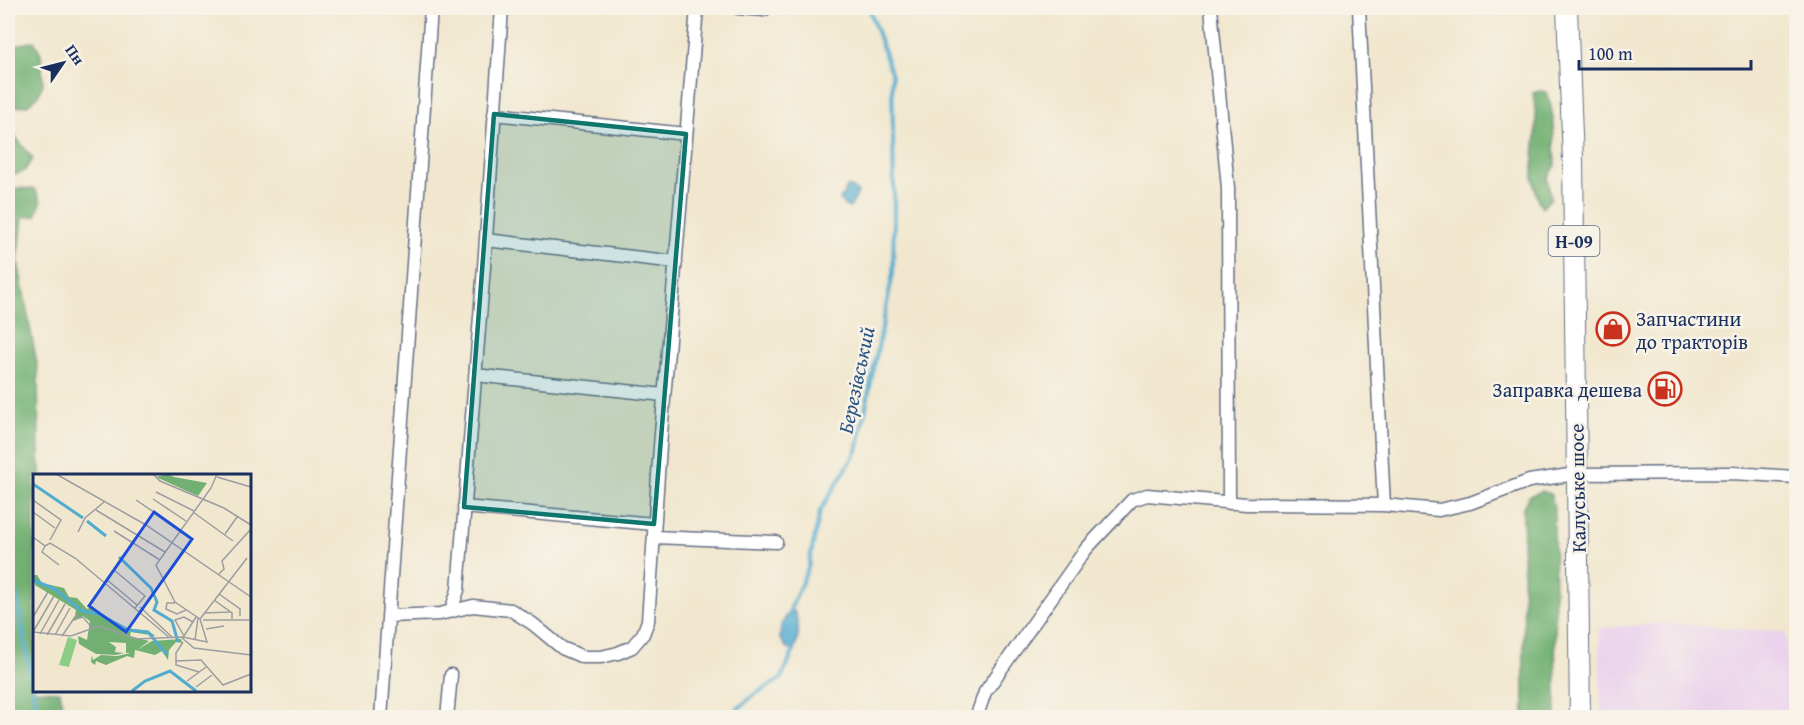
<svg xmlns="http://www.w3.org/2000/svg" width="1804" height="725" font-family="'Gentium Book Plus',serif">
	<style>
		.built { fill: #ead1ec }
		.forest { fill: #71b072; stroke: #467068; stroke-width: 1.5 }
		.water { fill: #51accf; stroke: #366e96; stroke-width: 1.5 }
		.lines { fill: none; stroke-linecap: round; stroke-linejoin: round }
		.stream { stroke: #51accf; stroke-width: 4 }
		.street-casing { stroke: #666f85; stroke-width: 15 }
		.primary-casing { stroke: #666f85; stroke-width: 22 }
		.street { stroke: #fff; stroke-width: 12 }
		.primary { stroke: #fff; stroke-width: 20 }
		.marked { fill: #0f766e; fill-opacity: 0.2; stroke: #0f766e; stroke-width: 4.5; stroke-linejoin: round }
		.labels { text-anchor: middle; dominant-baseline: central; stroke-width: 5; stroke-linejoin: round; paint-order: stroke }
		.shield { fill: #f7f3e8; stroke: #5d6a87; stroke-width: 1.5 }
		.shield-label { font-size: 18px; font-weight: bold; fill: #1b2f5e }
		.poi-label { font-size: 20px; fill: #1b2f5e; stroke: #f7f3e8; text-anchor: start }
		.street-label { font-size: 20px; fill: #1b2f5e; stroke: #f7f3e8 }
		.water-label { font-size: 21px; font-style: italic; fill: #2b5480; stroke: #f7f3e8 }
		.inset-river { fill: none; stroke: #51accf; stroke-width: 3 }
		.inset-road { fill: none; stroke: #9b9da1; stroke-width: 1.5 }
		.view { fill: #1d4ed8; fill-opacity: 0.15; stroke: #1d4ed8; stroke-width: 3 }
		.inset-edge { fill: none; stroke: #1b2f5e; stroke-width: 3 }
	</style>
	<rect width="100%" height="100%" fill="#f7f3e8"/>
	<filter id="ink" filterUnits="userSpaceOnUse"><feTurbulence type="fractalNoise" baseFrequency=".0167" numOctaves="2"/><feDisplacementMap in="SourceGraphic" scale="12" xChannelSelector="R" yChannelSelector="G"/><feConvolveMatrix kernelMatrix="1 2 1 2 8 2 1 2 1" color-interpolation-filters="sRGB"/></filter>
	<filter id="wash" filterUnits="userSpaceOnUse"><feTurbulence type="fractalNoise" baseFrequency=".008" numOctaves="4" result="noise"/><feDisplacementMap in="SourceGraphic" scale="24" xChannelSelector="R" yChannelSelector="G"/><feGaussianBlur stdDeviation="1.35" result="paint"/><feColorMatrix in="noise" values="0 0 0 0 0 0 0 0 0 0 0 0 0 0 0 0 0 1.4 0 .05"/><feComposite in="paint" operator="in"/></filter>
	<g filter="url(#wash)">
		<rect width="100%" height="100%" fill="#f1e7ce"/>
		<!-- built -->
		<path class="built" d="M1664,623L1786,632L1789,717H1601L1599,628Z"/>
		<!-- forest -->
		<path class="forest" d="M34,41L41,54L43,84L37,97L27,105L8,108V47Z
			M1540,91L1546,92L1550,103L1553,118L1555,166L1547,178L1551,198L1542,208C1528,183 1534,162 1536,135C1537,121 1535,107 1533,93Z
			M8,127L33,159L24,171L11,176L8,186Z
			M8,188L35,189L41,202L36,216L23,217L18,262L38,370L39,454L41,476H34V690L60,691L64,717H8Z
			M1542,491L1551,494L1554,510L1556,717H1524L1523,507L1529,496Z"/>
		<!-- water -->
		<path class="water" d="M848,186L853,188L858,193L850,208L845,206L840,200Z
			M790,610L794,611C800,625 800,635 794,650L787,648L780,639L781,625Z"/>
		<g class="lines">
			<!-- stream -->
			<path class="stream" d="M8,377L12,412L13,575L38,718
				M790,614V610L808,568L820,511L857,451L893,273L894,196L892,75L869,8
				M727,718L755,694L781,679L794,650L793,645"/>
		</g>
	</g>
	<g filter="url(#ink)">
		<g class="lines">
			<defs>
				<path id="street" d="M738,8L764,10
					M1211,8L1228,188L1229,503
					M1359,8L1384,505
					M494,114L686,134
					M486,240L676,262
					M475,375L664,395
					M464,507L654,524
					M654,537L776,542
					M451,611L458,590L484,267L502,8
					M388,616L440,614L473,606L511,610L533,624L562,648L583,657H601L618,653L632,647L643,634L648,621L660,446L697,8
					M381,718L431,8
					M447,718L451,675
					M976,718L985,692L1086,549L1132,500L1147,495L1246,504L1384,505L1439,510L1470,503L1529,481L1576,474L1733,473L1796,477"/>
				<path id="primary" d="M1567,8L1573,160L1580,718"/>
			</defs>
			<!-- street casing -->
			<use href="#street" class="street-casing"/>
			<!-- primary casing -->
			<use href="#primary" class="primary-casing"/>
			<!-- street -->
			<use href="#street" class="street"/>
			<!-- primary -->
			<use href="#primary" class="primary"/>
		</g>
	</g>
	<!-- marked area -->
	<path class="marked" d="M494,114L686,134L654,524L464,507Z"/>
	<!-- icons -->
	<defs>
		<symbol id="shop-ring" viewBox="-11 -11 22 22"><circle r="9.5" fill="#f7f3e8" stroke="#c8321e" stroke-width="1.5"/><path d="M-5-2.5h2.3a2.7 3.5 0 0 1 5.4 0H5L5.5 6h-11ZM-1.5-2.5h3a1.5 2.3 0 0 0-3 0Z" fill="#c8321e"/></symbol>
		<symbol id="fuel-ring" viewBox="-11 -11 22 22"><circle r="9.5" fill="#f7f3e8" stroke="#c8321e" stroke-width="1.5"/><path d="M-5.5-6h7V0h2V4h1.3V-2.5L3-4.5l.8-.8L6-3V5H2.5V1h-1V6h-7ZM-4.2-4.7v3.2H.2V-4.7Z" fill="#c8321e"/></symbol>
	</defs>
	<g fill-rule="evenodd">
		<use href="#shop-ring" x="1594" y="310" width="38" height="38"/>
		<use href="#fuel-ring" x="1646" y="370" width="38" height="38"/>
	</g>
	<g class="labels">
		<!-- shield labels -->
		<rect class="shield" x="1548.5" y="226" width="51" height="30" rx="4.5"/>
		<g class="shield-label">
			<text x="1574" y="241">Н-09</text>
		</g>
		<!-- poi labels -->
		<g class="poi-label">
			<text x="1636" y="318">Запчастини<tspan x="1636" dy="23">до тракторів</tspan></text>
			<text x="1642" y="389" text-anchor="end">Заправка дешева</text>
		</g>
		<!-- street labels -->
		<g class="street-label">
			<text transform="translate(1577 488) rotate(-91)">Калуське шосе</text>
		</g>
		<!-- water labels -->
		<g class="water-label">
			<text transform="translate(856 380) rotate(-78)">Березівський</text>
		</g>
	</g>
	<!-- overview -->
	<g transform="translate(33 474)">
		<rect width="218" height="218" fill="#f1e7ce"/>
		<path d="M35,163L44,166L36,193L26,191Z" fill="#8ccd85"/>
		<path d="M135,0L141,3L174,9L165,22L123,3ZM0,101H4L9,109L31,114L36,123L44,124L54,135L60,132L62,137L94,154L115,157L123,162L98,158L97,162L116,167L104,176L119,167L148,165L149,169L143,168L136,176L135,186L129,177L122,181L102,176L101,184L94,182L73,191L63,187L62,191L58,188L59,181L60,186L68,181L84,182L98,179H93V169L76,168L83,173L82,178L91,179L83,181L63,180L46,170L45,162L54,166L57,147L50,142L41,147L43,136L2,111Z" fill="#71b072"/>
		<path class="inset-river" d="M0,10L50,44M54,47L73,62M86,83L118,114L124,128L121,136L139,147L145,168M0,106L22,115L49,137L66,140L95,156L115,158L134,181M99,217L112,207L137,197L163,217"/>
		<path class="inset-road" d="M23,0L113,51L218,123M120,0L127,7L191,34L218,51M184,3L218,13M123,18L161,37M120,25L153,47M0,26L28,46L17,66M103,26L146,55M63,36L132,78M0,38L22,54M160,38L200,67M81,57L127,86M45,58L52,44L71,28M192,60L204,43M0,63L12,72L9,78L26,91M12,72L17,69L42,84L137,164M81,96L112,122L102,134M186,100L191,95L189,87L218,55M73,105L104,131M186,120L207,135V142M21,122L0,158L38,162L66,152L103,165L150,163L174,168L167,145M181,126L199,139V145M142,129H134L133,135L144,140L153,136M107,133L140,164M172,139L197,138M0,143L15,118M167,145L142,128L123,91L178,14L184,0M167,145L214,84M39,146L50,143L60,155M170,146H216M173,155L191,152M7,160L26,126M14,161L32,130M22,161L37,134M29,162L44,140M151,162L142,146L151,143L160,148M151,162L163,143M149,164L161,174L218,181M162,166L165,144M150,168L143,179V191L166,198M143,187L168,186L190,211L218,200M154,207L173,193M163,213L179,201"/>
		<path class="view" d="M121,38L159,65L93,158L56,132Z"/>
		<rect width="218" height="218" class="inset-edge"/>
	</g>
	<!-- margin -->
	<rect width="1804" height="725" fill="none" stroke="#f7f3e8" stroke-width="30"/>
	<!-- north arrow -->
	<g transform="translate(63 63) rotate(55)" stroke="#f7f3e8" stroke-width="4.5" paint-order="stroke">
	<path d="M0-4.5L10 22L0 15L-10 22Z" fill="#1b2f5e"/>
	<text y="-9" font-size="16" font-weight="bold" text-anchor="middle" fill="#1b2f5e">Пн</text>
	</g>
	<!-- scale -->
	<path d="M1579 60v9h172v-9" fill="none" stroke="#1b2f5e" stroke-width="3"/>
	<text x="1588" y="60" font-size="18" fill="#1b2f5e" stroke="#f7f3e8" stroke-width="4.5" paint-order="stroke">100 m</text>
</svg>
